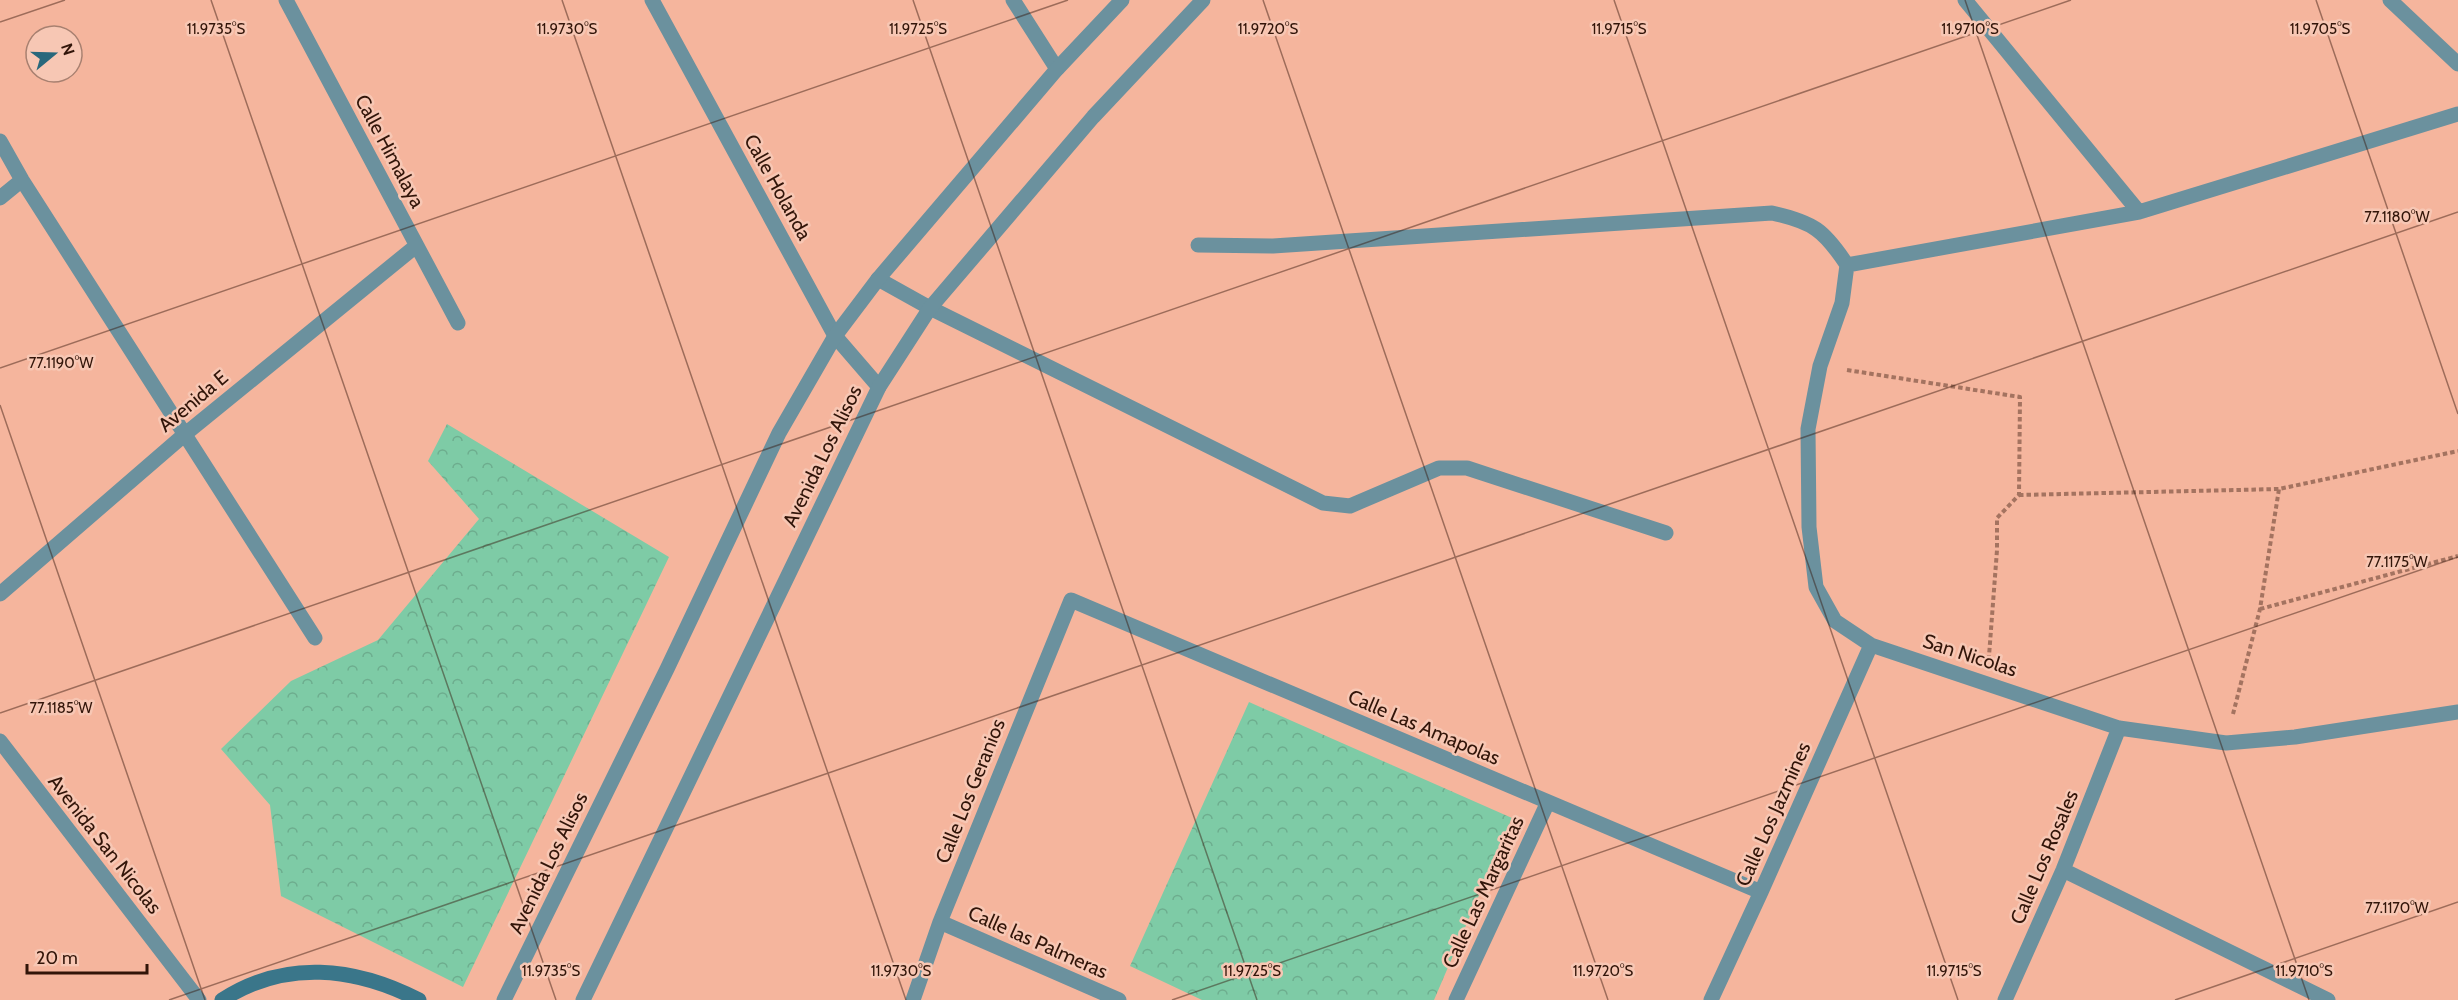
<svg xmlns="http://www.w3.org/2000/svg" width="2458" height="1000" font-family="Cabin,sans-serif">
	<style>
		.forest { fill: url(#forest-crowns) }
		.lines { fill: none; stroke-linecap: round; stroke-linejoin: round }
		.path { stroke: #a47360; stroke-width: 4; stroke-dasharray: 4.5 3; stroke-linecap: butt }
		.minor { stroke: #6b919e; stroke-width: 15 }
		.tertiary { stroke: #6b919e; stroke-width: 15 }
		.secondary { stroke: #3a768a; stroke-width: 15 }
		.ticks { fill: none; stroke: #321509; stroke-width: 1.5; stroke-opacity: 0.45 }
		.labels { text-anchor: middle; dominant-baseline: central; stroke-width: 5; stroke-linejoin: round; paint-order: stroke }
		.street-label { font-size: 20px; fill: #321509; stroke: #f7c7b4 }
		.ticks-label { font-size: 15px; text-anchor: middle; fill: #321509; stroke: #f7c7b4; stroke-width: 5; stroke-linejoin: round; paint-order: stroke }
	</style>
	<defs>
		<pattern id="forest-crowns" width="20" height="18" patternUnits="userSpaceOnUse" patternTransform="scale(1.5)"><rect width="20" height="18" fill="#7ecba6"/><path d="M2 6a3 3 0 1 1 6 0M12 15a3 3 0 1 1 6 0" fill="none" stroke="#6dad8e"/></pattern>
	</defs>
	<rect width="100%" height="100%" fill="#f5b59d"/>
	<!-- forest -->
	<path class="forest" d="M447,424L669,557L463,987L281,896L270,805L221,749L291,681L378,640L479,519L428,461Z
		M1249,702L1512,818L1434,1000H1202L1130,966Z"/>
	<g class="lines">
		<!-- path -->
		<path class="path" d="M1847,370L2020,397L2019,495L1997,518V550L1989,656
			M2019,495L2279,489L2458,451
			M2260,609L2458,556
			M2233,714L2260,609L2279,489"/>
		<!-- minor -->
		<path class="minor" d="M286,0L458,323
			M652,0L835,336L879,387
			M1013,0L1057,69
			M1965,0L2139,212
			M2390,0L2458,64
			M0,141L22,180L315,638
			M0,198L22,180
			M1198,245L1273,246L1772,213C1813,222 1824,230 1847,265L2139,212L2458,114
			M1847,265L1842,303L1820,366L1808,429L1809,527L1816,587L1835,621L1871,645L2119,728L2226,743L2295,737L2458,712
			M878,279L930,308L1323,503L1350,506L1439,468H1467L1666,533
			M0,594L184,435L416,246
			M0,741L199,1000
			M2063,870L2328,1000
			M940,922L1119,1000
			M913,1000L940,922L1071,600L1761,892
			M1456,1000L1548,802
			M1711,1000L1761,892L1871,645
			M2005,1000L2063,870L2119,728"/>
		<!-- tertiary -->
		<path class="tertiary" d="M504,1000L667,669L779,433L835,336L878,279L1057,69L1122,0
			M583,1000L879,387L930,308L1093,117L1203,0"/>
		<!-- secondary -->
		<path class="secondary" d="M222,1000C285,959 355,967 419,1000"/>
	</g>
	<!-- ticks -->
	<path class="ticks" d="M211,0L556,1000M562,0L906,1000M913,0L1257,1000M1263,0L1608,1000M1614,0L1958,1000M1965,0L2309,1000M2316,0L2458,414M0,22L65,0M0,368L1068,0M0,405L205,1000M0,713L2071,0M169,1000L2458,212M1172,1000L2458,557M2175,1000L2458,902"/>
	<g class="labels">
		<!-- street labels -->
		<g class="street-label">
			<text transform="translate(390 151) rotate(62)">Calle Himalaya</text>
			<text transform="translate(778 187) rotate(61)">Calle Holanda</text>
			<text transform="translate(193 401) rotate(-40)">Avenida E</text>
			<text transform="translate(822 456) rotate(-64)">Avenida Los Alisos</text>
			<text transform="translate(1970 655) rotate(18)">San Nicolas</text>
			<text transform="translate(1424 727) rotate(23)">Calle Las Amapolas</text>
			<text transform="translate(970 791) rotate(-68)">Calle Los Geranios</text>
			<text transform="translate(1773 814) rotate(-66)">Calle Los Jazmines</text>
			<text transform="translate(105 844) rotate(52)">Avenida San Nicolas</text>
			<text transform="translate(2044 857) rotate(-67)">Calle Los Rosales</text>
			<text transform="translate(548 863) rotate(-64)">Avenida Los Alisos</text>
			<text transform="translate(1483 892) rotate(-65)">Calle Las Margaritas</text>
			<text transform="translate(1038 942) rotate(24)">Calle las Palmeras</text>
		</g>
	</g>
	<g class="ticks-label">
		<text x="216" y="34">11.9735°S</text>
		<text x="567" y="34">11.9730°S</text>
		<text x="918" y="34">11.9725°S</text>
		<text x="1268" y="34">11.9720°S</text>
		<text x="1619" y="34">11.9715°S</text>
		<text x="1970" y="34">11.9710°S</text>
		<text x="2320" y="34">11.9705°S</text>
		<text x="2397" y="222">77.1180°W</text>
		<text x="61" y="368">77.1190°W</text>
		<text x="2397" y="567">77.1175°W</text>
		<text x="61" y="713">77.1185°W</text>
		<text x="2397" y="913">77.1170°W</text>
		<text x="551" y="976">11.9735°S</text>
		<text x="901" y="976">11.9730°S</text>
		<text x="1252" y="976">11.9725°S</text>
		<text x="1603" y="976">11.9720°S</text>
		<text x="1954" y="976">11.9715°S</text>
		<text x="2304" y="976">11.9710°S</text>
	</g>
	<!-- north arrow -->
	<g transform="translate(54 54) rotate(71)"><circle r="28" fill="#f7c7b4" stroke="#a88070" stroke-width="1.5"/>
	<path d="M0-4.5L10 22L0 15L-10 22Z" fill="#28687c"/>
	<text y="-9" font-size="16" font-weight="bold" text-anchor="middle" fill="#321509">N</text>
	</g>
	<!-- scale -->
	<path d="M27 964v9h120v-9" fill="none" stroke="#321509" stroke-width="3"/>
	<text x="36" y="964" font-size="18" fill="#321509" stroke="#f7c7b4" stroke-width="4.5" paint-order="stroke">20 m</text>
</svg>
